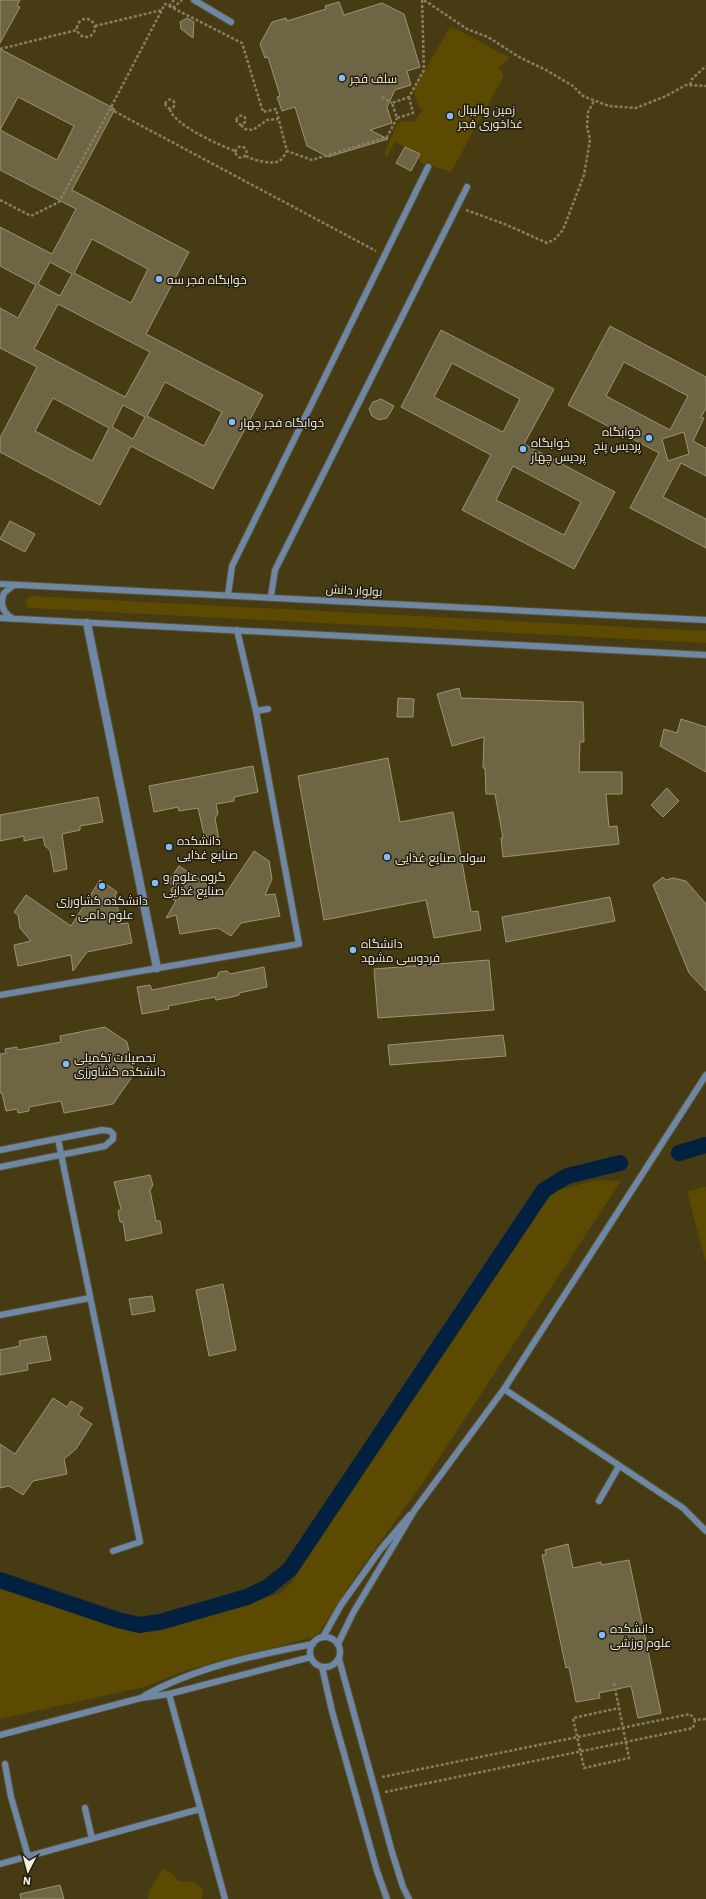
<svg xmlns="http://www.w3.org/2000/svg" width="706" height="1899" font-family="'IBM Plex Sans',Cairo,sans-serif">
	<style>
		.built { fill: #463b12 }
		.green { fill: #5b4a00 }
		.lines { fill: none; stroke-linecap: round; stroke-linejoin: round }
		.canal { stroke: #022141; stroke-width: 16 }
		.building { fill: #6e6544; stroke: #9e9471; fill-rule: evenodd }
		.lane-casing { stroke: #5a5234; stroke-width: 8 }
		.street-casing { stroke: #5a5234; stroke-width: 10 }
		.path { stroke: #877f65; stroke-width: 2.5; stroke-dasharray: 3 2; stroke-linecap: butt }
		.lane { stroke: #6e87a5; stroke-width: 6 }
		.street { stroke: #6e87a5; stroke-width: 8 }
		.poi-dot { fill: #84bcfb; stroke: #201c0f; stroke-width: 1.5 }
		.labels { text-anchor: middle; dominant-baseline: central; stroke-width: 3; stroke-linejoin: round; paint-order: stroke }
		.poi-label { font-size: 12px; fill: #f5efdd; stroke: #201c0f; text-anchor: start }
		.street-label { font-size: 12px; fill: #f5efdd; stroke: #201c0f }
	</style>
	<rect width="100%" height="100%" fill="#3d3414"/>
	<!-- built -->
	<path class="built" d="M0,0H706V1899H0Z"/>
	<!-- green -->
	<path class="green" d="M450,27C471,34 489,49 510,57L499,68L504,76L451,172L421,163L416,153L395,142L387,157L384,154L397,124L403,121L414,122L423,110L418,105L413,90Z
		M31,596L706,631V643L30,608L27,607L25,600Z
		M597,1180L621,1181L424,1481L357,1574L317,1636L185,1671L144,1687L0,1719V1588L108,1623L149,1631L239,1607L281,1593L292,1582L540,1206L554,1191Z
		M706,1187V1264L687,1191Z
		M163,1868L173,1874L179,1881L193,1882L204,1890L202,1899H148L149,1891Z"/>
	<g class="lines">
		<!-- canal -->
		<path class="canal" d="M679,1153L706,1145
			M0,1580L118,1620L139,1625L160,1622L247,1597L268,1587L290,1569L544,1190L567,1176L620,1163"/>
	</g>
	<!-- building -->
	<path class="building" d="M0,0H20L17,6L20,7L0,43Z
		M339,2L344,15L382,3L404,14L420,67L407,71L411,85L395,90L387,107L392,123L370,130L388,139L328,157L307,146L295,107L282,111L277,97L280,96L268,57L265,58L260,44L272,22L286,18L287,21L326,9L325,6Z
		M187,18L194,22L193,38L181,29L180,22Z
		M0,49L115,109L72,190L189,252L146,334L263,395L213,489L131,446L100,505L0,452V438L37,367L0,348V308L18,318L36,285L0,266V227L52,254L76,209L0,170ZM18,97L74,126L57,160L0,130ZM92,239L148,269L131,303L74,273ZM50,262L72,274L60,296L38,284ZM58,304L150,352L125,397L34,349ZM165,382L222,412L204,446L147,416ZM53,398L109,428L92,461L35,431ZM123,405L145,417L133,439L112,427Z
		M405,147L420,154L411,171L396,163Z
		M610,326L706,377V408L701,417L704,418L693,441L706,448V476L681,463L663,497L706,519V548L630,508L659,453L568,405ZM624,362L688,396L670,430L606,396ZM684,432L689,454L668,461L662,439Z
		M441,330L554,389L524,444L615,492L574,569L462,510L491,455L401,407ZM452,363L520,399L503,432L434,397ZM513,466L581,502L564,535L496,500Z
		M381,399L394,406L387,418L379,420L372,416L369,409L373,402Z
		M10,521L35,534L25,552L0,539Z
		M459,688L461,698L583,702L584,742H580L579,772H622V794H606L609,827L617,826L619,844L503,857L501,838H503L495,794H486L485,768H483L484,737L452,746L437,694Z
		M398,698L414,699L413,717H397Z
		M681,719L706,727V772L660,746L664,729L677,733Z
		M388,758L400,822L453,812L471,912L478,911L481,930L434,938L426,900L324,920L298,776Z
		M253,766L258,792L234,797V801L216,804L218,814L215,818L219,840L206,843L198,808L179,811L178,807L154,812L149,786Z
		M667,788L679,801L663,817L651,805Z
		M98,797L103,822L80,826V830L62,834L67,869L54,872L50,850L45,846L43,837L24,841V836L0,841V815Z
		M254,851L269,861L272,879L265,895L275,894L280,916L241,923L231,936L218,928L180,934L176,915L166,918L176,901L173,899L171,889L174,886L168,882L179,866L224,896Z
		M663,877L666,880L673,878L686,881L706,904V991L689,973L653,885Z
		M100,880L117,892L115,895L121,924L128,923L132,943L87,952L73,971L71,955L18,966L14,945L31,941L20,928L18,915L14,912L26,895L71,926Z
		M610,897L615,921L506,942L502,917Z
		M489,960L494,1010L378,1018L374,969Z
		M264,967L267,987L239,993V995L232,997L216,1000L215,997L168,1006L169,1009L142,1014L137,987L150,985L152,990L217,977L219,972L227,971L230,974Z
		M105,1027L127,1042L134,1074L113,1104L64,1113L61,1101L29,1107V1111L18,1113L17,1109L6,1111L2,1093H0V1054L6,1053L5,1049L17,1047L18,1050L61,1042L60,1036Z
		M503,1035L506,1056L390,1065L388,1045Z
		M150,1175L153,1185L150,1190L156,1221H160L162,1233L126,1241L123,1222H120L118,1211L121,1209L114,1182Z
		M223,1284L236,1350L209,1356L196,1290Z
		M152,1296L155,1311L132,1315L129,1299Z
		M46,1336L51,1360L27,1364L28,1370L0,1375V1350L20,1346L19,1341Z
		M53,1398L67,1407L71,1401L83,1408L78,1415L92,1424L76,1449L64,1459L67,1474L33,1481L23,1495L9,1486L0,1488V1444L15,1454Z
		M568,1544L573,1568L601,1562V1565L629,1560L661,1713L638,1718L631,1686L599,1693L600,1698L576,1702L569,1667L566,1668L542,1555L546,1554L545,1550Z
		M60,1885L64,1899H21L20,1894Z"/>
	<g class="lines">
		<defs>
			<path id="lane" d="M194,0L231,22
				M0,584L706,620
				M228,595L232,566L428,167
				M271,596L275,570L467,187
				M0,618L706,655
				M12,618C2,612 0,603 4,593L14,585
				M256,711L268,709
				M0,995L299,944L256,711L237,630
				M58,1139L140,1542L113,1551
				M0,1150L102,1130L110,1131L113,1134V1139L105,1146L0,1167
				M0,1315L90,1298
				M504,1389L683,1508L706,1531
				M599,1501L619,1466
				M310 1652a15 15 0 1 1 30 0a15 15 0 1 1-30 0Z
				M323,1637L341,1605L381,1549L410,1515
				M338,1644L353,1613L414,1511L504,1389L706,1075
				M339,1659L392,1852L403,1887L409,1899
				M322,1667L332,1711L377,1871L387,1899
				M169,1694L225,1899
				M144,1696C196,1667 256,1655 313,1644
				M0,1735L141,1698L169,1694L311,1657
				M5,1764L11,1797L28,1856
				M85,1808L92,1839
				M0,1864L200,1809"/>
			<path id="street" d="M87,623L157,968"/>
		</defs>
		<!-- lane casing -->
		<use href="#lane" class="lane-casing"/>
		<!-- street casing -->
		<use href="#street" class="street-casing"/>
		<!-- path -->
		<path class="path" d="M169,6L174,0
			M173,8L182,0
			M77 28a9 9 0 1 1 18 0a9 9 0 1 1-18 0Z
			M95,26L162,10
			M0,49L77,30
			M690,85L692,79L706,66
			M382,97L392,103
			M409,97L413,113L397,118L392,103L409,97L424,70L422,0L427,2L467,29L488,37L519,57L546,70L573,86L583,96L609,106L636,108L666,96L686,85L706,86
			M165.5 104a4.5 4.5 0 1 1 9 0a4.5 4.5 0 1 1-9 0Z
			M110,109L376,251
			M170,109C172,124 221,146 235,151
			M236.5 120a4.5 4.5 0 1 1 9 0a4.5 4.5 0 1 1-9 0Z
			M241,125L245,129L253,130L267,120L278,119
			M235.5 152a5.5 5.5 0 1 1 11 0a5.5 5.5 0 1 1-11 0Z
			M246,156C253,160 272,165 279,161C283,159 285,154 287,151
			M0,200L31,216L59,202L110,109L165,4L242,43L263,112L276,109L287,151L312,160L387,137L397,118
			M466,210L507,225L547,243L555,239L563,230L584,175L590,140L587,126L588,112L594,101
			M614,1683C619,1708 624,1733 629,1758L584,1768L573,1718L619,1708
			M382,1777L690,1714L695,1720L706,1719
			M385,1792L693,1728L695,1720"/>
		<!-- lane -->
		<use href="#lane" class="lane"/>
		<!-- street -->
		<use href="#street" class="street"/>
	</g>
	<!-- markers -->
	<g class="poi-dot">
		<circle cx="342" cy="78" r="4"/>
		<circle cx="450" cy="116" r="4"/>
		<circle cx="159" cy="279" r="4"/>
		<circle cx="232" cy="422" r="4"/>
		<circle cx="649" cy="438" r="4"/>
		<circle cx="523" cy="449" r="4"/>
		<circle cx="169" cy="847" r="4"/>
		<circle cx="387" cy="857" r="4"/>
		<circle cx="155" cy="883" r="4"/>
		<circle cx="102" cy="886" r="4"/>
		<circle cx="353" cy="950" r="4"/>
		<circle cx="66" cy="1064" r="4"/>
		<circle cx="602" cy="1635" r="4"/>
	</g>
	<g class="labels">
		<!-- poi labels -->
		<g class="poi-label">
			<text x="350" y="78">سلف فجر</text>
			<text x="458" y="109">زمین والیبال<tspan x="458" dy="14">غذاخوری فجر</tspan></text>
			<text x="167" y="279">خوابگاه فجر سه</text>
			<text x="240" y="422">خوابگاه فجر چهار</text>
			<text x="641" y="431" text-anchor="end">خوابگاه<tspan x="641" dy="14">پردیس پنج</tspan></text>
			<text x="531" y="442">خوابگاه<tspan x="531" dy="14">پردیس چهار</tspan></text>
			<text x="177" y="840">دانشکده<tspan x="177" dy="14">صنایع غذایی</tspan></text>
			<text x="395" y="857">سوله صنایع غذایی</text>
			<text x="163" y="876">گروه علوم و<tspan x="163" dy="14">صنایع غذایی</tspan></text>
			<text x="102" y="900" text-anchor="middle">دانشکده کشاورزی<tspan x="102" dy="14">- علوم دامی</tspan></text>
			<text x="361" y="943">دانشگاه<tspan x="361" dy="14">فردوسی مشهد</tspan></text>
			<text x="74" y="1057">تحصیلات تکمیلی<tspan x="74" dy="14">دانشکده کشاورزی</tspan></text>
			<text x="610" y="1628">دانشکده<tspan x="610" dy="14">علوم ورزشی</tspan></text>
		</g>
		<!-- street labels -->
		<g class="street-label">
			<text transform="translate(354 590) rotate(3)">بولوار دانش</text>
		</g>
	</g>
	<!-- north arrow -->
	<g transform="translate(28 1871) rotate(186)" stroke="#201c0f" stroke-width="3" paint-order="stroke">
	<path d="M0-3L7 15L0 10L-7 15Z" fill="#f5efdd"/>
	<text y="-6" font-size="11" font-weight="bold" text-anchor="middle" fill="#f5efdd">N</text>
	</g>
</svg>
